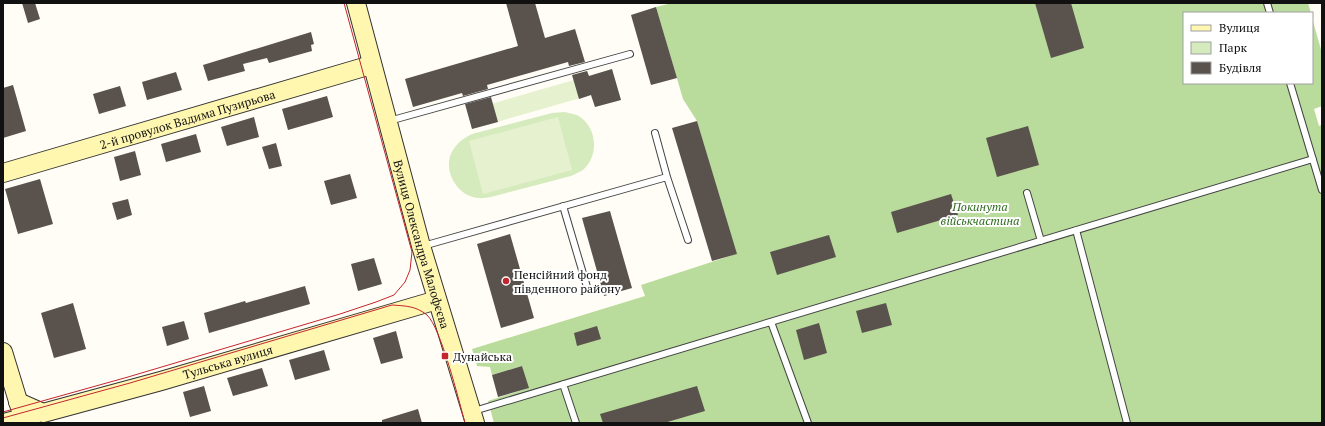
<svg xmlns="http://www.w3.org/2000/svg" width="1325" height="426" font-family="'PT Serif',serif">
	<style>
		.green { fill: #d5ebbd }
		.forest { fill: #b9dc9c }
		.pitch { fill: #e6f2cf }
		.building { fill: #5a524d }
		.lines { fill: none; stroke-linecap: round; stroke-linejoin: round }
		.lane-casing { stroke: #444; stroke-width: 8 }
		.secondary-casing { stroke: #333; stroke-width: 20 }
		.lane { stroke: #fff; stroke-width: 6 }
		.secondary { stroke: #fff6b0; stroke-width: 18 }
		.tram { stroke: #c4262e; stroke-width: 1 }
		.poi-dot { fill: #c4262e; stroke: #fff; stroke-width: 1.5 }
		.labels { text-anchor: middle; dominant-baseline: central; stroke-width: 4; stroke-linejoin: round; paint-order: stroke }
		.street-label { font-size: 12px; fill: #111; stroke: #fff }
		.park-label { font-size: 12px; font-style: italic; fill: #2f6b1f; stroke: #fff }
		.poi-label { font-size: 12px; fill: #111; stroke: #fff; text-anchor: start }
	</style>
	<rect width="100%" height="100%" fill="#fffdf5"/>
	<!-- green -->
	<path class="green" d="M565,112C568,113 573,114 577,115C597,126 600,155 583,170C580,172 575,174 571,176L491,197C487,197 483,199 479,198C457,197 441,169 453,150C458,142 464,138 472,134L552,113Z"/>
	<!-- forest -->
	<path class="forest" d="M672,3H1308L1311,13H1184V83H1312V18L1322,53V106L1314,109L1319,126L1322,125V423H494L488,401L528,388L522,366L492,375L490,367L477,366L472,349L645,296L641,285L736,254L697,121L683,99L656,7Z"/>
	<!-- pitch -->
	<path class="pitch" d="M612,69L621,100L595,107L591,95L472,129L467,111Z
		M558,117L572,170L483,194L469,141Z"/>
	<!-- building -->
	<path class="building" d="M22,3H35L40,19L28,23Z
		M506,3H535L545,38L575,29L585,62L569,66L568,62L487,85L488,89L463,96L462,93L413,107L405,79L518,46Z
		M1035,3H1071L1084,48L1051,58Z
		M656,7L677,78L651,85L631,15Z
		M311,32L314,44L311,45L312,51L269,63L267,58L243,64L245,71L208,81L203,65Z
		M612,69L621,100L595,107L591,95L579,99L572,75L587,71L589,76Z
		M176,72L182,90L147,100L142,82Z
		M13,85L26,131L3,138V88Z
		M120,86L126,106L99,114L93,94Z
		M327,96L333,117L288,130L282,109Z
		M491,97L498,122L472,129L465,104Z
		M254,117L259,137L227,146L221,127Z
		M697,121L737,254L712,261L672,128Z
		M1028,126L1039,165L997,177L986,138Z
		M196,134L201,152L166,162L161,144Z
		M276,143L282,166L269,169L262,147Z
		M135,151L141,175L120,181L114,157Z
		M350,174L357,198L331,205L324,181Z
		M40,179L53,224L18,234L5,189Z
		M951,194L958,215L897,233L891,212Z
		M128,199L132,215L117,220L112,203Z
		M610,211L632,288L604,296L582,218Z
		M510,234L534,318L501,328L477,244Z
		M829,235L836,257L777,275L770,252Z
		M374,258L382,284L358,291L351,264Z
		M305,286L310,304L209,333L204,313L245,301L246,303Z
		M73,303L86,349L54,358L41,313Z
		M886,303L892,325L862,333L856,311Z
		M184,321L189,339L167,346L162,327Z
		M819,323L827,353L804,360L796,330Z
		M597,326L601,339L577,346L574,333Z
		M396,331L403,358L381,364L373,338Z
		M324,350L330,370L295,380L289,360Z
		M522,366L529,388L498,397L492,375Z
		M262,368L268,386L233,396L227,378Z
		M204,386L211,411L190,417L183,392Z
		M697,386L705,411L664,423H603L600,414Z
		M418,409L422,423H382V420Z"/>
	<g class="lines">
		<defs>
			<path id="lane" d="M1267,3L1270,13
				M1290,83L1322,190
				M389,121L630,54
				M655,133L667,177L688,240
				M1027,193L1041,241
				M563,206L587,287
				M1076,230L1127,423
				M423,246L667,177
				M771,322L808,423
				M563,384L576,423
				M474,411L1313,159"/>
			<g id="secondary">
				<path id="s1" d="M356,3L421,246L475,423"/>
				<path id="s2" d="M3,173L371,65"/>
				<path d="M3,352L22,414"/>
				<path id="s3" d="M18,402L43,413L161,381L437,300"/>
				<path d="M4,423L34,415"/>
			</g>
		</defs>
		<!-- lane casing -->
		<use href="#lane" class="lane-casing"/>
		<!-- secondary casing -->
		<use href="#secondary" class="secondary-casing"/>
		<!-- lane -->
		<use href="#lane" class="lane"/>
		<!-- secondary -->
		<use href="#secondary" class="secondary"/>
		<!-- tram -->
		<path class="tram" d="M3,412L128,377L340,314L376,302L394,295L405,282L410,270L412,252L344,3
			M3,418L130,383L392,305C406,306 416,306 427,315C441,328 459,401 465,423"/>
	</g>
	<!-- markers -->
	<g class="poi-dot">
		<circle cx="506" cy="281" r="4"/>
		<rect x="441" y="352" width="8" height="8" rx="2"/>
	</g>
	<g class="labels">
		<!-- street labels -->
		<g class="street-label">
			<text stroke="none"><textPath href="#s2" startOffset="192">2-й провулок Вадима Пузирьова</textPath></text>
			<text stroke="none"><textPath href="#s1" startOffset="250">Вулиця Олександра Малофєєва</textPath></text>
			<text stroke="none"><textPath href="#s3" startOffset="219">Тульська вулиця</textPath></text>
		</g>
		<!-- park labels -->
		<g class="park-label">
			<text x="980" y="206">Покинута<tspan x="980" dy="14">військчастина</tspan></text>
		</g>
		<!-- poi labels -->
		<g class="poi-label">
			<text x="514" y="274">Пенсійний фонд<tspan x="514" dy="14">південного району</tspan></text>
			<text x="453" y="356">Дунайська</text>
		</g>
	</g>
	<!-- border -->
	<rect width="1325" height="426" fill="none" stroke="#111111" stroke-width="8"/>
	<!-- legend -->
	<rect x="1183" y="12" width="130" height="72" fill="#ffffff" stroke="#a0a0a0"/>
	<rect x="1191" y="25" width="20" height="6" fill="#fff6b0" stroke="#a0a0a0"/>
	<text x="1219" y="32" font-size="12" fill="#111111">Вулиця</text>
	<rect x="1191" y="42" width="20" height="12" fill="#d5ebbd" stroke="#a0a0a0"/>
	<text x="1219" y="52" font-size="12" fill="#111111">Парк</text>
	<rect x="1191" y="62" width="20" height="12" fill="#5a524d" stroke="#a0a0a0"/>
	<text x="1219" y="72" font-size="12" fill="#111111">Будівля</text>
</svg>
